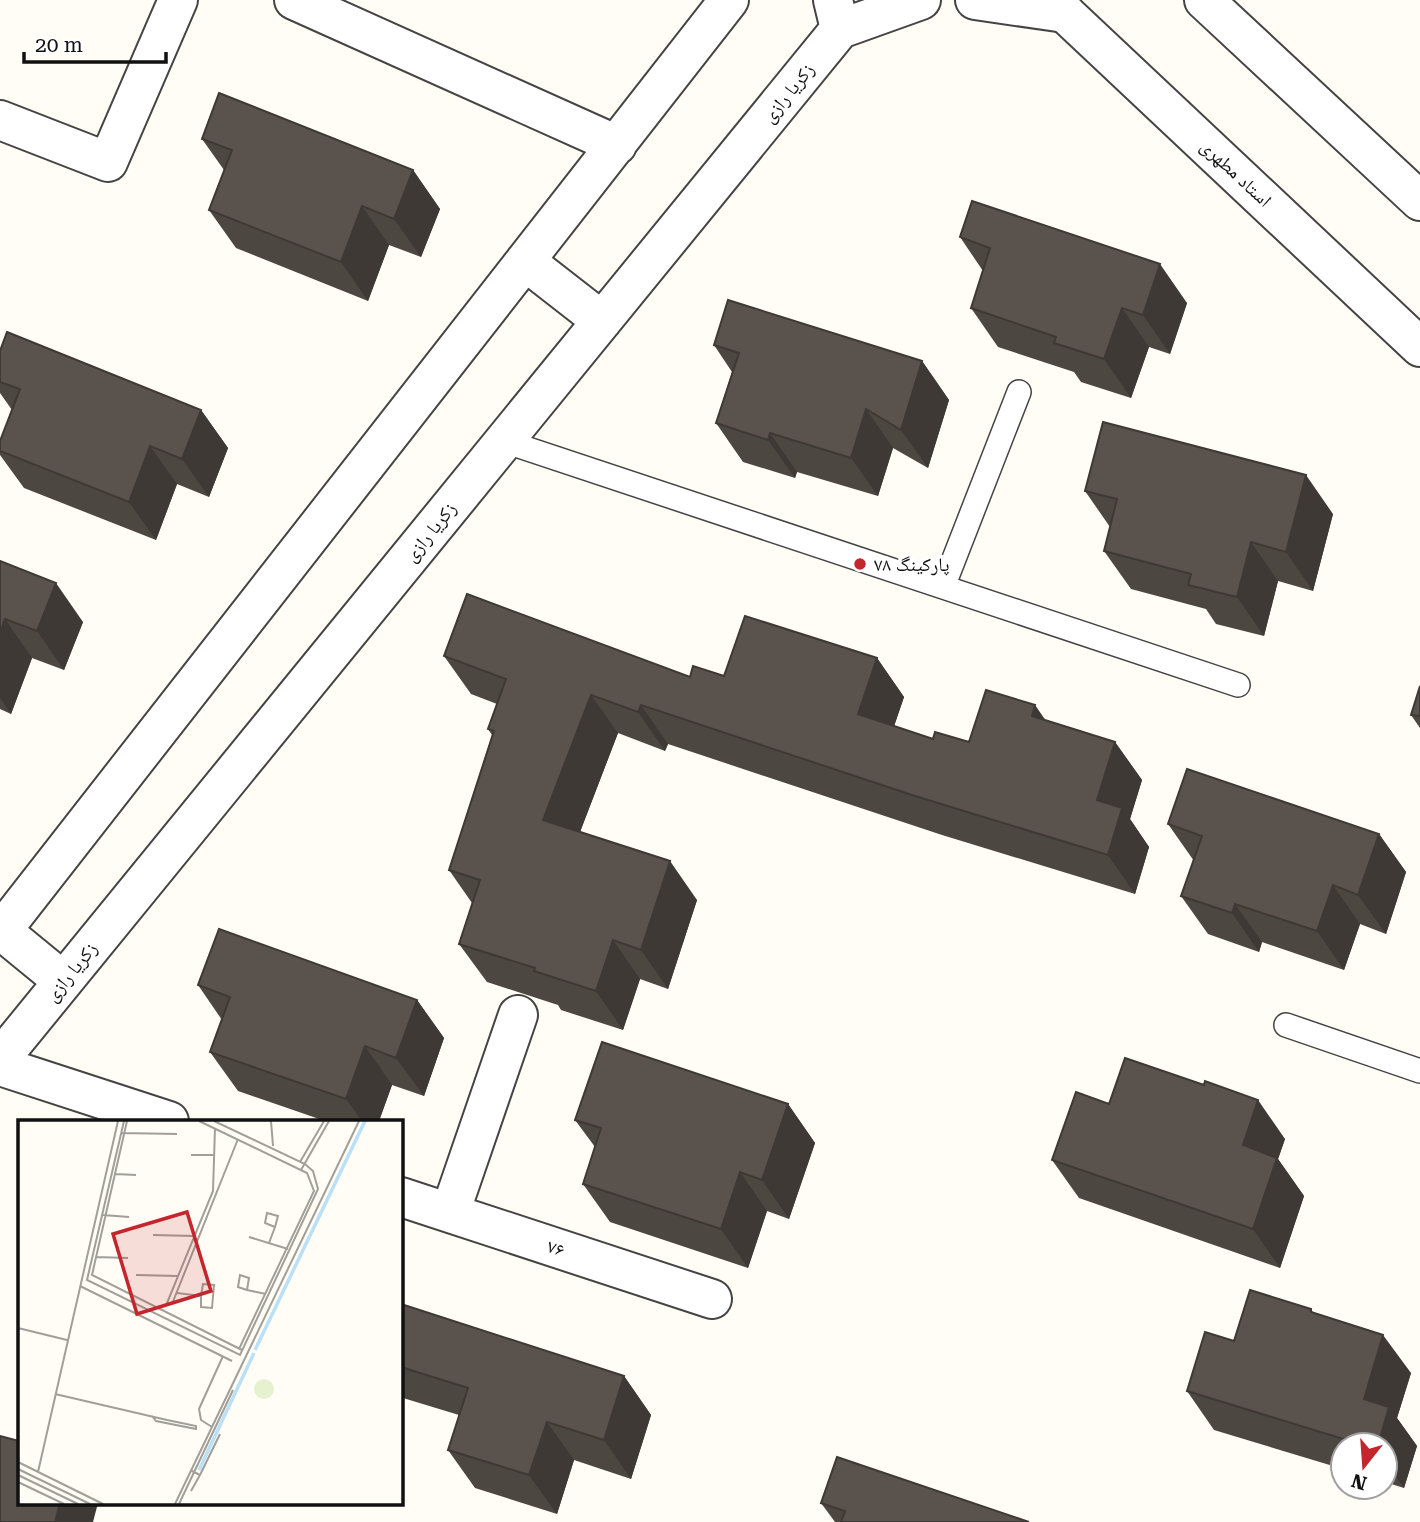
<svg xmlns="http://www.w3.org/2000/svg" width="1420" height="1522" font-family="'Roboto Serif','Noto Naskh Arabic',serif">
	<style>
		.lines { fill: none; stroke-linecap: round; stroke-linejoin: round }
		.service-casing { stroke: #444; stroke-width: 26 }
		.minor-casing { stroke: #444; stroke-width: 42 }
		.tertiary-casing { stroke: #444; stroke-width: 42 }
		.service { stroke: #fff; stroke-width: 23 }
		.minor { stroke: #fff; stroke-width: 38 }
		.tertiary { stroke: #fff; stroke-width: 38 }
		.wall { fill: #4d4742 }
		.shaded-wall { fill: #3f3936 }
		.building { fill: #5a524d; stroke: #3f3936; stroke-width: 2 }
		.poi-dot { fill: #c4262e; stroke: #fff; stroke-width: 2.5 }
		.labels { text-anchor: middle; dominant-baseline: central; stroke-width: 7; stroke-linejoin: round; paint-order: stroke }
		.street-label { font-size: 19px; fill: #111; stroke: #fff }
		.poi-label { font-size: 19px; fill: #111; stroke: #fff; text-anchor: start }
		.inset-river { fill: none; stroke: #b9e0f7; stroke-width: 3.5 }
		.inset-road { fill: none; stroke: #a09f9a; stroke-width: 2 }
		.view { fill: #c4262e; fill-opacity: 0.15; stroke: #c4262e; stroke-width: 3.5 }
		.inset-edge { fill: none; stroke: #111; stroke-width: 3.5 }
	</style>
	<rect width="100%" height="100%" fill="#fffdf5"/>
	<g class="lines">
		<defs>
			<path id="service" d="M504,441L1238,685
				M943,587L1019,392
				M1286,1025L1420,1071"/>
			<path id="minor" d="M294,0L617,145
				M975,0L1065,13
				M840,29L921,0
				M0,120L108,162L178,0
				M525,261L602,321
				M2,931L63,981
				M0,933L729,0
				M0,1059L840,29L833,0
				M0,1066L169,1121
				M401,1197L712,1299
				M450,1213L518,1015"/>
			<path id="tertiary" d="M1051,0L1420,347
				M1204,0L1420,201"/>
		</defs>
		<!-- service casing -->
		<use href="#service" class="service-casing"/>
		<!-- minor casing -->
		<use href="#minor" class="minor-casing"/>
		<!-- tertiary casing -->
		<use href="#tertiary" class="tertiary-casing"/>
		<!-- service -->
		<use href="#service" class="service"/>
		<!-- minor -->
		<use href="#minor" class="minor"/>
		<!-- tertiary -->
		<use href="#tertiary" class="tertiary"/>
	</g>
	<!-- wall -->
	<path class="wall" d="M202,139L413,170L440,209L421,257L389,245L368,301L236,248L209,210L224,170Z
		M960,237L1187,303L1170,354L1149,347L1131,398L1081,382L1074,372L998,347L971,308L983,271Z
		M714,345L922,361L949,400L928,468L893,448L878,496L797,472L795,478L743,462L716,423L732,372Z
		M0,351L201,410L228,448L209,497L177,484L156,540L24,488L0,455V441L12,410L0,393Z
		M1085,491L1333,514L1313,591L1278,581L1264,636L1216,624L1206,609L1131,589L1104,551L1110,527Z
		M0,561L83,622L64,670L32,658L11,714L0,709Z
		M444,656L690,677L724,676L877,658L904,697L894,726L933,739L969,742L1046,720L1115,742L1142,780L1130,819L1149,847L1135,894L942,835L668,744L665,751L618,733L580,832L697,900L668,989L640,979L623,1030L561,1010L558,1005L487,982L459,944L472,903L449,870L492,735L488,729L497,704L471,694Z
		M1420,686V728L1411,715Z
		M1168,824L1379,834L1406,872L1386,934L1360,924L1344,970L1262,942L1259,952L1208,934L1181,896L1194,861Z
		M198,985L417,1000L444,1038L424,1096L392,1085L379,1121H325L238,1091L210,1052L222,1020Z
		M1204,1085L1285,1139L1278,1159L1304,1196L1280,1268L1079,1198L1052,1160L1109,1104Z
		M788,1104L815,1143L789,1219L767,1211L748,1268L610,1222L583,1184L595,1147L575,1120Z
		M401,1304L624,1376L651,1415L631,1479L574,1460L557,1514L475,1488L448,1450L459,1415L403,1398L402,1402H401Z
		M1311,1309L1314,1314L1411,1373L1397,1418L1417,1446L1404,1488L1385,1482V1445H1343V1469L1214,1430L1187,1391L1234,1341Z
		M821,1503L1029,1522H835Z"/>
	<!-- shaded-wall -->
	<path class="shaded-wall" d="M413,170L440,209L421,257L394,219Z
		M362,206L389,245L368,301L341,262Z
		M1160,264L1187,303L1170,354L1143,315Z
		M1122,308L1149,347L1131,398L1104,359Z
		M922,361L949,400L928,468L901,430Z
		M866,409L893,448L878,496L851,458Z
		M201,410L228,448L209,497L182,459Z
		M770,433L797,472L795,478L768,440Z
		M150,446L177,484L156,540L129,502Z
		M1306,475L1333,514L1313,591L1286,552Z
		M1251,542L1278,581L1264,636L1237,597Z
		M56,583L83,622L64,670L37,631Z
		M5,619L32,658L11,714L0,698V633Z
		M877,658L904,697L885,753L858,714Z
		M591,695L618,733L570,858L543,820Z
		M641,705L668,744L665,751L638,712Z
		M1035,705L1062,744L1032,716Z
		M1115,742L1142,780L1130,819L1149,847L1135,894L1108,855L1097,800Z
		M1379,834L1406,872L1386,934L1358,895Z
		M670,861L697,900L668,989L641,950Z
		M1333,885L1360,924L1344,970L1317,931Z
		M1235,904L1262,942L1259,952L1232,913Z
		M613,940L640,979L623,1030L596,991Z
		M417,1000L444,1038L424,1096L396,1058Z
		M365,1046L392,1085L379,1121H362L346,1099Z
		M1258,1100L1285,1139L1278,1159L1304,1196L1280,1268L1253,1229L1243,1145Z
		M788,1104L815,1143L789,1219L762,1180Z
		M740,1172L767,1211L748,1268L721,1229Z
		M1383,1335L1411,1373L1397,1418L1417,1446L1404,1488L1385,1461V1445H1378L1364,1399Z
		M624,1376L651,1415L631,1479L604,1440Z
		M547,1422L574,1460L557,1514L529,1475Z
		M60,1503H98L93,1522H55Z"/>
	<!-- building -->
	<path class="building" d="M219,93L413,170L394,219L362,206L341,262L209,210L232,150L202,139Z
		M972,201L1160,264L1143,315L1122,308L1104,359L1054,343L1056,337L971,308L990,248L960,237Z
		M728,300L922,361L901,430L866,409L851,458L770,433L768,440L716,423L739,353L714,345Z
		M7,332L201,410L182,459L150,446L129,502L0,451V441L20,389L0,382V351Z
		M1103,422L1306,475L1286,552L1251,542L1237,597L1188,585L1191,574L1104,551L1117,499L1085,491Z
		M0,561L56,583L37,631L5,619L0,633Z
		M467,594L690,677L693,666L724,676L745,616L877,658L858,714L933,739L935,732L969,742L986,690L1035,705L1032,716L1115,742L1097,800L1122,808L1108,855L915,796L641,705L638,712L591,695L543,820L670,861L641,950L613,940L596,991L534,971L535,968L459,944L480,880L449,870L494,731L488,729L506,679L444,656Z
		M1420,686V716L1411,715Z
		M1187,769L1379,834L1358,895L1333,885L1317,931L1235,904L1232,913L1181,896L1202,836L1168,824Z
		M219,929L417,1000L396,1058L365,1046L346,1099L210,1052L230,997L198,985Z
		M602,1042L788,1104L762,1180L740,1172L721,1229L583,1184L601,1128L575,1120Z
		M1125,1058L1204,1085L1205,1081L1258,1100L1243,1145L1277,1158L1253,1229L1052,1160L1076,1092L1109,1104Z
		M1250,1290L1311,1309V1312L1383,1335L1364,1399L1389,1407L1378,1445H1363L1187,1391L1205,1332L1234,1341Z
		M401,1304L624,1376L604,1440L547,1422L529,1475L448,1450L468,1388L401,1367Z
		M0,1436L19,1441V1503H60L55,1522H0Z
		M837,1457L1029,1522H841L845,1511L821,1503Z"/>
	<!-- markers -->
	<circle class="poi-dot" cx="860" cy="564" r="7"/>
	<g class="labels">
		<!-- street labels -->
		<g class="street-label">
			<text transform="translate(788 93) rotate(-51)">زکریا رازی</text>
			<text transform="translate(1236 173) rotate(43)">استاد مطهری</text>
			<text transform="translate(430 532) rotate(-51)">زکریا رازی</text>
			<text transform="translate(71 972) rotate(-51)">زکریا رازی</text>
			<text transform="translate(556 1248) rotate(18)">۷۶</text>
		</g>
		<!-- poi labels -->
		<g class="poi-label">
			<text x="874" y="564">پارکینگ ۷۸</text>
		</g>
	</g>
	<!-- overview -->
	<g transform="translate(18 1120)">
		<rect width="385" height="385" fill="#fffdf5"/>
		<path d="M236 269a10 10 0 1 1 20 0a10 10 0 1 1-20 0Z" fill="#e6f2cf"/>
		<path class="inset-river" d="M237,230L347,1M181,350L236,233"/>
		<path class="inset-road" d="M106,1L69,160L222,235L300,69L295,51L287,44L196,1M109,1L74,155L224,230M181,1L289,53L296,71L221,229M253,1L255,26M104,13L159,14M173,35H196M282,42L306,1M283,50L311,1M97,54L118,55M85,95L111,97M135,115L176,116M231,117L270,129M251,123L257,107L260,96L249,93L247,103L257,107M78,137L110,138M118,155L160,156M62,166L214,241M229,170L231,158L222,155L220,167L229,170L248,174M159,173L183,176L185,164L196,165L194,188L183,187V176M154,184L149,183L195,71L197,8M154,184L220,19M0,208L49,220M37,274L149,300L178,306V309L138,301L134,296M194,307L183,300L181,289L205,236M0,342L85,384M0,349L72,384M20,352L100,1M0,355L60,384M182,355L202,314M0,362L46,384M173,371L182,355L174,351M157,384L341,1M161,384L215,270"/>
		<path class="view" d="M169,92L193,171L119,194L95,114Z"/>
		<rect width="385" height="385" class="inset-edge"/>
	</g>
	<!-- north arrow -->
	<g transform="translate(1364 1466) rotate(197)"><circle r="33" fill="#ffffff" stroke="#a0a0a0" stroke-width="2"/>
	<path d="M0-5L12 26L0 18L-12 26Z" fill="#c4262e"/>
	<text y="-10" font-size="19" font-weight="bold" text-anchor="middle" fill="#111111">N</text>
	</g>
	<!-- scale -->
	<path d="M24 52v10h142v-10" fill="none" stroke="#111111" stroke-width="3.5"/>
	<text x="35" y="52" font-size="21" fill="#111111" stroke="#ffffff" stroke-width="5" paint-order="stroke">20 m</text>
</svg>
